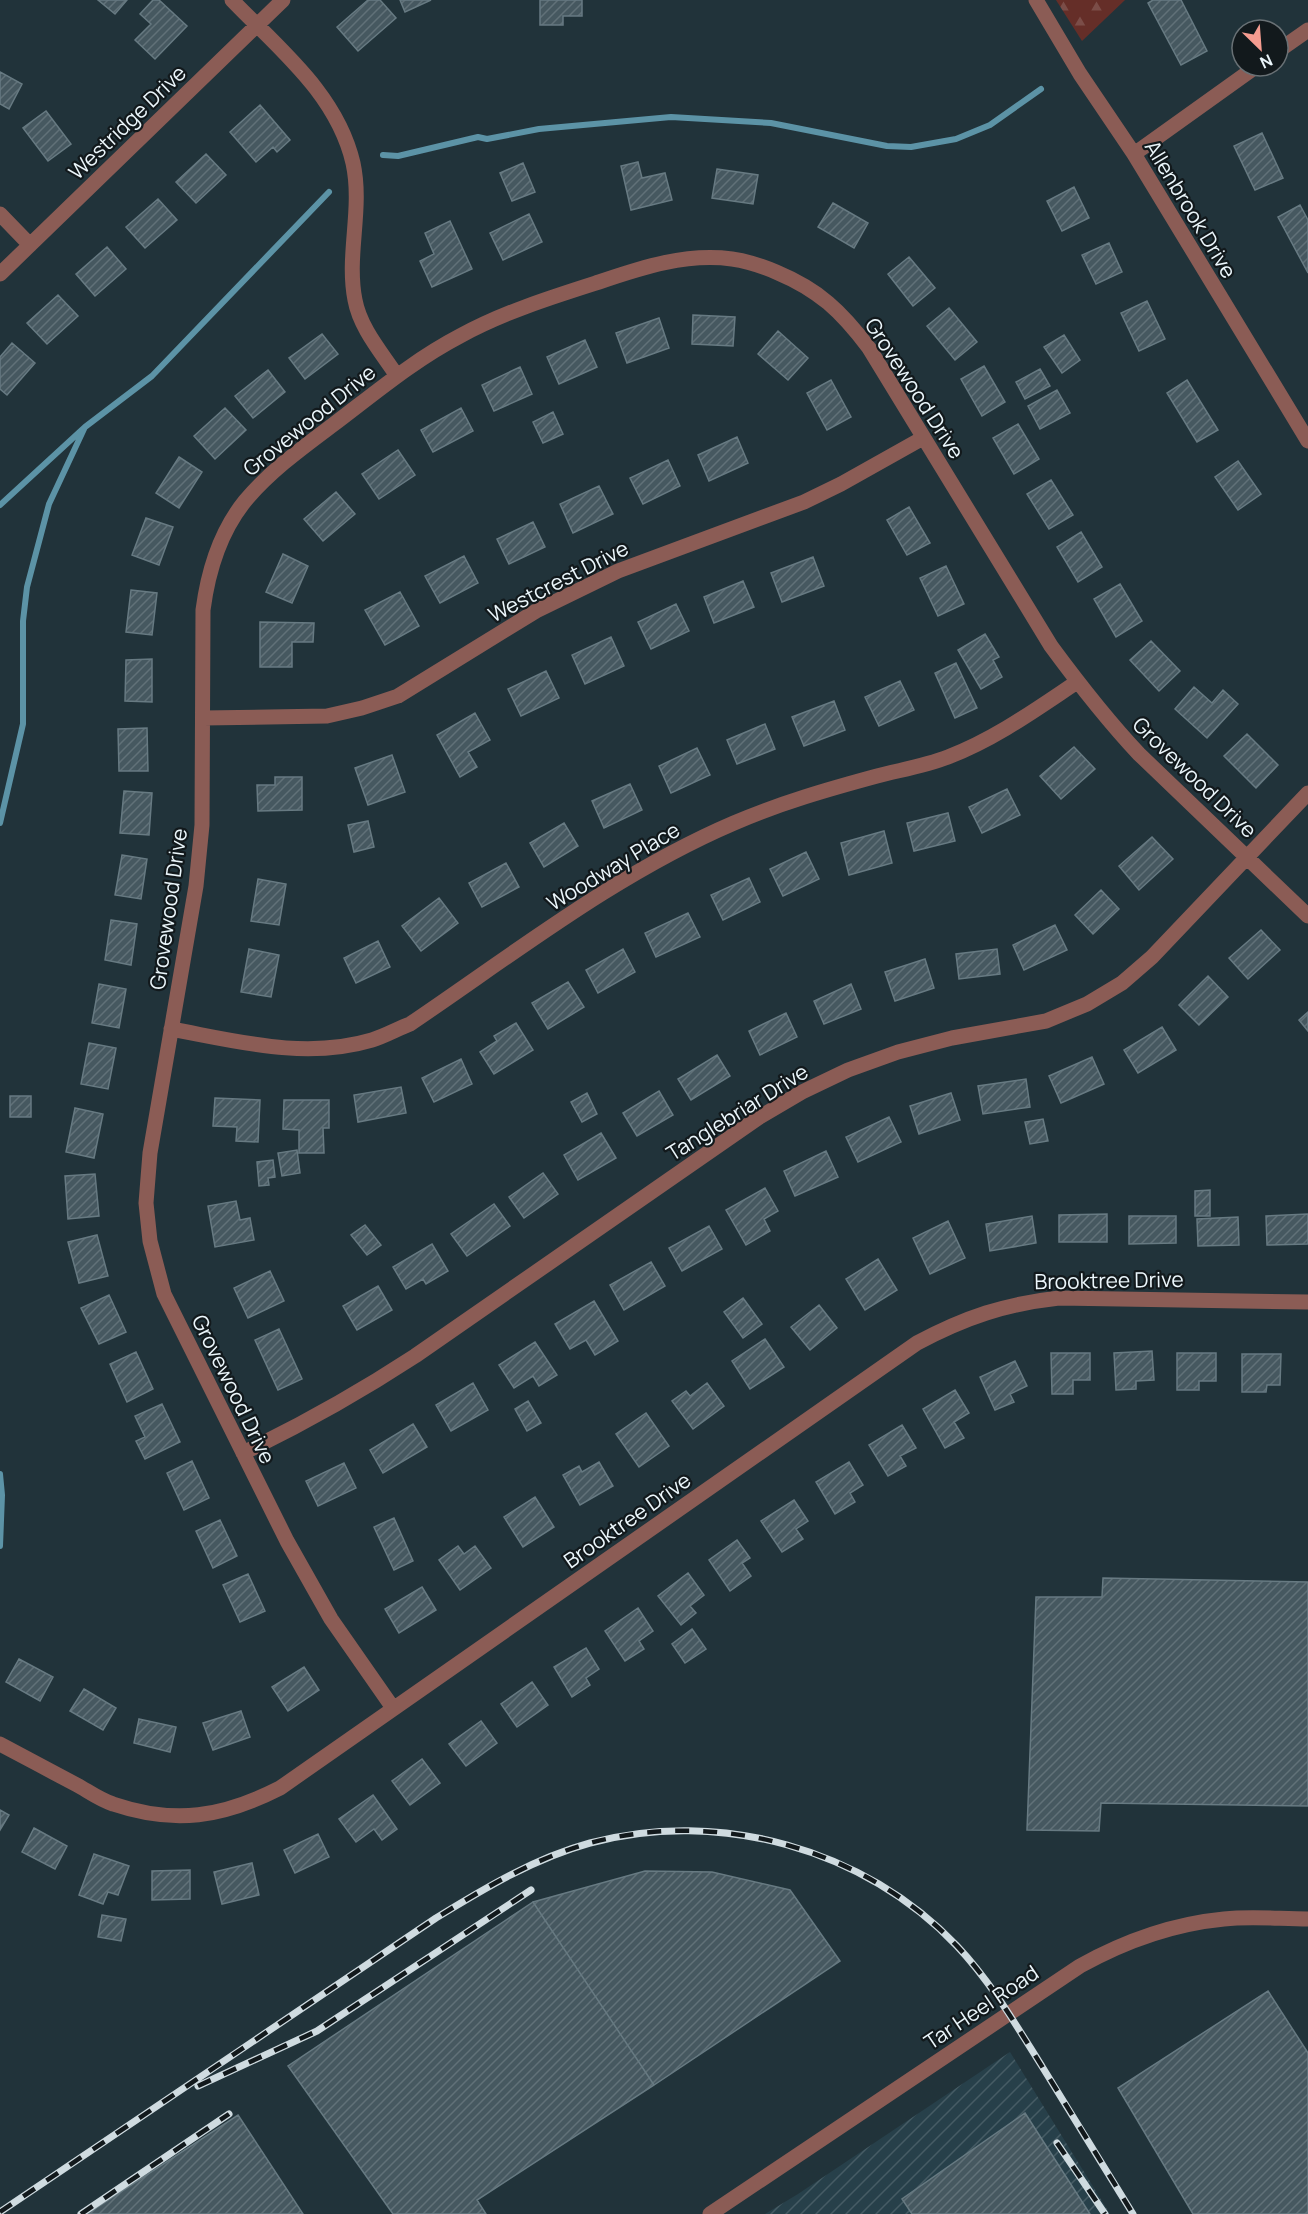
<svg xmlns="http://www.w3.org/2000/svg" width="1308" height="2214" font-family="Manrope,sans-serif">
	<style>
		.industrial { fill: url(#industrial-furrows) }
		.forest { fill: url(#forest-firs) }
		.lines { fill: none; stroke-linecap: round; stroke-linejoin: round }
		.stream { stroke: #5c93a6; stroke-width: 6 }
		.building { fill: url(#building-hatch); stroke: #677a82; stroke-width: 1.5 }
		.minor { stroke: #8b5c55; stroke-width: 15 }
		.rail-casing { stroke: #cfdbe0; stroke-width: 7 }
		.rail { stroke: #12191c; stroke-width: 4.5; stroke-dasharray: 14; stroke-linecap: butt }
		.labels { text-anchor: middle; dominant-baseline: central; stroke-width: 4.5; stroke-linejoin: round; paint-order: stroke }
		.street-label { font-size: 21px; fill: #ebf6fb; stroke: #12191c }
	</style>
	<defs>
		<pattern id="industrial-furrows" width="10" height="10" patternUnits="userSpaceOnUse" patternTransform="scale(1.5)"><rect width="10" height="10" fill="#27404a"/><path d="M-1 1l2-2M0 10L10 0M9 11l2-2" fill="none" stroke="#465c65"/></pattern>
		<pattern id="forest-firs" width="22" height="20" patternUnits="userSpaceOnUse" patternTransform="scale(1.5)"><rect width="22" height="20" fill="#652e28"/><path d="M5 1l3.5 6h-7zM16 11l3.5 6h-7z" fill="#7b4d48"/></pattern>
		<pattern id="building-hatch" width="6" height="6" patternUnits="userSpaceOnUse" patternTransform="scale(1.5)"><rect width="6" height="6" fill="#465860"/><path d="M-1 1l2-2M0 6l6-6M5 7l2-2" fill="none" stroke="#617178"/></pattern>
	</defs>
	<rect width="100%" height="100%" fill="#21333a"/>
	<!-- industrial -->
	<path class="industrial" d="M1010,2052L1110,2214H765L798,2194Z"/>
	<!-- forest -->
	<path class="forest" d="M1056,0H1125L1082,41Z"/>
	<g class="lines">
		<!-- stream -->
		<path class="stream" d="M383,155L398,156L478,137L487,139L539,129L671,117L771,123L887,146L911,147L956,139L990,125L1041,89
			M0,505L85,427L152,376L329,192
			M0,823L23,724V621L27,587L49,504L84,429
			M0,1474L2,1495L0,1546"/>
	</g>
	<!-- building -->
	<path class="building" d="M98,0H127L115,14Z
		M153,0H159L187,26L155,59L135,40L151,24L140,14Z
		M368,0H380L396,18L358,51L337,27Z
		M400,0H431L405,12Z
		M540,0H582V16H563V25H540Z
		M1153,0H1181L1207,51L1181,65L1148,3Z
		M0,72L22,84L9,109L0,104Z
		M260,105L290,140L277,152L273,147L256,162L230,132Z
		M46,111L71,144L48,161L23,128Z
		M1262,133L1283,178L1255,190L1234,146Z
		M206,154L226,175L196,203L176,182Z
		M638,162L642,178L665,173L672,200L631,210L621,166Z
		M523,163L535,192L512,201L500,173Z
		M717,169L758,175L753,204L712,198Z
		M1074,187L1089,218L1062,231L1047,201Z
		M158,199L177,220L145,248L126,227Z
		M833,203L868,223L854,248L818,227Z
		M1300,205L1308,220V273L1278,217Z
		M529,214L542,242L503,260L490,233Z
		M450,221L472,269L432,287L420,261L434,254L425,233Z
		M1109,243L1122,272L1096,284L1082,255Z
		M107,247L126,269L95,296L76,274Z
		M909,257L935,288L913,306L888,274Z
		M58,295L78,316L47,344L27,323Z
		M1147,301L1165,339L1139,351L1121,313Z
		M949,308L977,342L955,360L927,326Z
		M693,315L735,317L733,346L692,344Z
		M659,318L669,348L627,363L616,333Z
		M778,331L808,358L788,380L758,354Z
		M322,334L338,354L305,379L289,358Z
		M1064,335L1080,360L1062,373L1044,347Z
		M585,340L597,367L559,384L547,357Z
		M12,343L35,363L7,395L0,389V357Z
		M984,366L1005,402L982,416L961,379Z
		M520,367L532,394L494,411L482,385Z
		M1040,369L1050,386L1025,399L1016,382Z
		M268,370L285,392L253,418L235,396Z
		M831,380L851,417L827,430L807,393Z
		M1187,380L1218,430L1197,442L1167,393Z
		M1057,390L1070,413L1040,429L1028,406Z
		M225,408L246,430L215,459L194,436Z
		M461,408L473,431L433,452L421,430Z
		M553,412L563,434L543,443L533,422Z
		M1018,424L1039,459L1014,474L993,438Z
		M737,437L748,463L709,481L698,455Z
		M398,450L415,475L379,499L362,474Z
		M179,457L202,472L179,508L156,493Z
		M668,460L680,486L643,504L630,478Z
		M1238,461L1261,494L1238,510L1215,477Z
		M1051,480L1073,515L1049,529L1027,494Z
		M599,486L613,514L573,533L560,504Z
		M336,492L355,514L323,541L304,519Z
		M909,507L930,543L907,555L887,520Z
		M146,518L173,527L159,565L132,555Z
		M533,522L545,547L509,564L497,539Z
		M1081,532L1102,567L1078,582L1057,547Z
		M283,554L308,566L292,603L266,592Z
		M464,556L478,583L440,603L425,576Z
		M813,557L824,586L782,602L771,573Z
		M946,566L964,604L938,616L920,578Z
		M743,581L754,607L714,623L704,597Z
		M1120,584L1142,621L1116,637L1094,599Z
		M131,590L157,593L152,635L126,632Z
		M400,592L419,626L385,645L365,610Z
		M676,604L689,631L651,649L638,622Z
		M260,622L314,623L313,642H292V667H260Z
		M985,634L999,657L993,660L1002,677L981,689L958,650Z
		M611,637L624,666L585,684L572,655Z
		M1151,641L1180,671L1159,691L1130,660Z
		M152,659V702L125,701L126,660Z
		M956,663L977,708L955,718L935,673Z
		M546,671L559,698L521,716L508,689Z
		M900,681L914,710L879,726L865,697Z
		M1194,687L1212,703L1223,690L1238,704L1207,738L1175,709Z
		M834,701L845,730L804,746L792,717Z
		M475,713L490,740L468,752L477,767L460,777L437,735Z
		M765,724L775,749L737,764L727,740Z
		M147,728L148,771H119L118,729Z
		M1247,734L1278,765L1256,788L1224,756Z
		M1074,747L1095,769L1061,799L1040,776Z
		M697,748L710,775L671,793L659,766Z
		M392,755L405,792L368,805L355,768Z
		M275,777H302V810L258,811L257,785H275Z
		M630,784L642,810L604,828L592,801Z
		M1007,789L1020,815L982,833L969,807Z
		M124,791L152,793L149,835L120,833Z
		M948,813L955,841L914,851L907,823Z
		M368,821L374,847L354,852L348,825Z
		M564,823L578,846L544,867L530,843Z
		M884,831L892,863L849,875L841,843Z
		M1152,837L1173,859L1139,890L1119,866Z
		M806,852L819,879L783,896L770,869Z
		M122,855L147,859L141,899L115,895Z
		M506,863L519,887L482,907L469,883Z
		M749,878L760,902L723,920L711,895Z
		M258,879L286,884L279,925L251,921Z
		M1101,890L1119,909L1093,934L1075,915Z
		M439,898L458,923L421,951L402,926Z
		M688,913L700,937L656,957L645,933Z
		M111,920L137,924L131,965L105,960Z
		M1055,925L1067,950L1024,970L1013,945Z
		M1261,930L1280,950L1248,979L1229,958Z
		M378,941L390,967L356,983L344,958Z
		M249,949L279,955L271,997L241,992Z
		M623,949L635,972L598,993L586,970Z
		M997,949L1000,974L959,979L956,954Z
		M925,959L934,988L895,1001L885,972Z
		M1208,976L1228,997L1199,1025L1179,1005Z
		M568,982L584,1007L548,1029L532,1003Z
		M99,984L126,989L119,1028L92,1023Z
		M851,984L861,1009L824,1024L814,1001Z
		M1308,1012V1031L1299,1020Z
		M786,1013L797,1037L760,1055L749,1031Z
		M516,1023L533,1050L494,1074L480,1052L497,1041L494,1036Z
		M1162,1027L1176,1050L1138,1073L1124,1050Z
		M89,1043L116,1048L108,1089L81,1084Z
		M717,1055L730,1076L691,1100L678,1079Z
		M1092,1057L1104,1084L1061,1103L1049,1076Z
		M461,1059L472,1084L434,1102L422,1078Z
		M1026,1079L1030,1107L983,1114L978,1086Z
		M401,1087L406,1113L358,1122L354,1095Z
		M659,1091L673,1115L637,1136L623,1113Z
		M587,1093L597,1114L582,1122L571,1102Z
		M951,1093L960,1120L919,1134L910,1106Z
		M10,1096H31V1117H10Z
		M215,1098L260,1100L258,1142L236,1141L237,1127L213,1126Z
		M284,1100H329V1128H323L324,1153H299V1130L283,1129Z
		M75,1108L103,1114L94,1158L66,1152Z
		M889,1117L901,1142L858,1162L846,1137Z
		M1043,1119L1048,1141L1030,1144L1025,1122Z
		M601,1133L616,1158L578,1180L564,1155Z
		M297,1150L300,1173L282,1176L278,1153Z
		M826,1151L838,1177L795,1196L784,1171Z
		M273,1160L275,1177L268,1178L269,1185L259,1186L257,1162Z
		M543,1173L558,1194L524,1218L509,1197Z
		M95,1174L99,1216L68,1219L65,1176Z
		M765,1188L778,1211L764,1219L770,1231L746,1245L726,1210Z
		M1210,1190V1216H1195V1191Z
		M236,1201L240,1220L250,1218L254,1240L215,1247L208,1206Z
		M494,1204L510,1226L467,1256L451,1234Z
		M1107,1214V1242H1059V1215Z
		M1308,1214V1244L1267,1245L1266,1216Z
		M1032,1216L1036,1243L990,1251L986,1224Z
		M1129,1216H1176V1243L1129,1244Z
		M1238,1217L1239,1245L1198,1246L1197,1219Z
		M948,1221L965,1258L930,1274L913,1238Z
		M365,1225L381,1245L367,1255L351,1235Z
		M709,1226L722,1249L682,1271L669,1248Z
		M97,1235L108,1276L79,1283L68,1242Z
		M432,1244L448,1271L426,1284L423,1279L406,1289L393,1267Z
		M878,1259L897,1290L865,1310L846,1279Z
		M651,1262L665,1286L624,1310L610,1285Z
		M270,1271L284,1301L248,1318L234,1288Z
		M378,1286L392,1310L357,1330L343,1306Z
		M109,1295L126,1332L99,1344L81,1308Z
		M743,1298L762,1324L743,1338L724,1312Z
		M594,1301L618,1341L595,1355L586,1340L570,1349L555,1324Z
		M819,1305L837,1328L810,1350L791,1327Z
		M279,1329L302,1379L278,1390L255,1340Z
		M765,1339L784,1367L750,1389L732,1361Z
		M535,1342L557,1375L539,1386L533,1376L514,1388L499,1365Z
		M1152,1351L1154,1380L1136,1381V1389L1116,1390L1114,1353Z
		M136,1352L153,1389L127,1402L110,1364Z
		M1051,1353H1090V1380H1073V1394H1052Z
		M1177,1353H1216V1381H1199V1390H1177Z
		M1242,1354H1281L1280,1385H1267L1266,1392H1242Z
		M1015,1361L1027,1386L1010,1394L1014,1402L995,1410L980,1377Z
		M473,1383L488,1410L451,1431L436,1405Z
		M707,1383L724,1406L693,1429L672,1401L686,1391L690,1396Z
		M955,1390L969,1413L954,1422L964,1438L945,1448L923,1409Z
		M528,1401L541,1423L527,1431L515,1409Z
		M162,1404L180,1442L145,1459L136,1441L145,1437L135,1416Z
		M646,1413L669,1446L639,1467L616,1434Z
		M413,1424L427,1447L383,1473L370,1450Z
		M902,1425L916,1448L900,1456L906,1466L888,1476L869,1445Z
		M192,1461L209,1498L184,1510L167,1473Z
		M599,1462L613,1486L580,1505L563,1475L579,1466L582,1472Z
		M849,1462L863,1485L850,1493L855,1502L835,1514L816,1482Z
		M344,1463L356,1488L318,1506L306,1481Z
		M535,1497L554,1527L523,1547L504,1517Z
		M794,1500L808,1521L796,1529L803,1539L782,1552L761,1521Z
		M394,1518L413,1561L394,1570L374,1527Z
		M220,1520L237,1556L213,1568L196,1531Z
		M737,1540L750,1558L742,1563L751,1576L730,1591L709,1560Z
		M458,1546L464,1554L475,1546L491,1568L460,1590L439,1560Z
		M688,1573L704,1595L690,1606L696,1613L681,1625L658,1596Z
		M248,1574L265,1611L240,1622L223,1585Z
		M1103,1578L1308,1582V1806L1101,1803L1099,1831L1027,1830L1036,1597H1102Z
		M422,1587L436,1610L399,1633L385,1609Z
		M638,1608L653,1631L639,1641L644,1649L625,1661L605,1631Z
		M692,1629L706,1649L685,1663L672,1644Z
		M586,1648L599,1669L586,1678L590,1685L572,1697L554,1667Z
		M19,1659L53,1677L40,1701L6,1682Z
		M304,1667L319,1690L288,1711L272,1687Z
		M532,1682L548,1705L517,1727L501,1704Z
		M84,1689L116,1708L103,1730L70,1711Z
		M241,1711L250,1737L213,1750L203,1723Z
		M139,1719L176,1727L170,1752L134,1743Z
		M481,1721L497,1743L466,1766L449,1744Z
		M422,1759L440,1783L410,1805L392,1781Z
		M373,1795L397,1829L382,1840L374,1829L356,1842L339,1819Z
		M0,1810L9,1815L0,1830Z
		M34,1828L67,1846L55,1869L22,1852Z
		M318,1834L329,1857L295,1873L284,1850Z
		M94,1854L129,1866L118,1895L108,1892L103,1904L79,1895Z
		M252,1863L259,1895L222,1904L214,1872Z
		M190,1870V1899L152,1900V1871Z
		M645,1871L712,1872L790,1890L840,1961L654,2085L533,1902Z
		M533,1902L654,2085L477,2200L486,2214H393L288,2066Z
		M102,1915L126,1919L121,1941L98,1937Z
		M1268,1991L1308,2053V2214H1193L1118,2088Z
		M1025,2113L1090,2214H912L902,2199Z
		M238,2115L303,2214H87Z"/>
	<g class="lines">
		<!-- minor -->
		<path class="minor" d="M232,0C279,49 337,94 353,163C363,209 346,255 355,300C360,328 382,353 397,376
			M1036,0L1080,74L1134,154L1308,441
			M1278,51L1308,30
			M1134,154L1257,66
			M0,214L30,245
			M0,274L283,0
			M203,718L327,716L362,708L398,696L536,611L618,571L804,502L841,484L923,438
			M171,1029C237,1041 305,1060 372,1040C385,1036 397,1029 410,1024C515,953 617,873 734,823C780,803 829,789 877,776C900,770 925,766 948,757C995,739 1035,710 1077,682
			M243,1453C303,1424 360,1392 415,1356L758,1118L802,1092L848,1070L898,1052L952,1038L1046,1021L1087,1004L1122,983L1152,957L1308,793
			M393,1708L331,1619L287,1541L164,1294L150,1241L146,1203L150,1153L196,886L202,825L203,610C208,572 220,532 245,501C270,471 302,448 334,424C375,393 414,360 460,336C504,312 552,297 599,282C643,267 686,253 732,259C747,261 762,266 776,272C819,290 841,311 869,348L1051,646C1079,684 1107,720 1139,754L1308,916
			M0,1744C26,1758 51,1771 77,1785C88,1791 100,1800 113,1804C175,1825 223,1817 280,1788L917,1343C966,1317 1005,1304 1059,1298L1308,1302
			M710,2214L1080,1966C1125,1941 1172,1924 1224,1919C1252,1916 1280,1919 1308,1919"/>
		<defs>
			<path id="rail" d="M198,2086L317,2031L531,1890
				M1057,2143L1105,2214
				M0,2212L436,1918C485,1888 535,1858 590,1843C719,1808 865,1849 957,1946C991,1982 1016,2025 1043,2068C1073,2116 1103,2165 1133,2214
				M81,2214L229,2114"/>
		</defs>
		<!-- rail casing -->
		<use href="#rail" class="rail-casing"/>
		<!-- rail -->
		<use href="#rail" class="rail"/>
	</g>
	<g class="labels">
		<!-- street labels -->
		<g class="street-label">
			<text transform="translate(127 122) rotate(-44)">Westridge Drive</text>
			<text transform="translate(1191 209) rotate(59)">Allenbrook Drive</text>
			<text transform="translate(915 388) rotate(57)">Grovewood Drive</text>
			<text transform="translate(309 420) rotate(-39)">Grovewood Drive</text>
			<text transform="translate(558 581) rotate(-27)">Westcrest Drive</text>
			<text transform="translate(1195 777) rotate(44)">Grovewood Drive</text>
			<text transform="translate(613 866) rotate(-31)">Woodway Place</text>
			<text transform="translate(168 909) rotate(-82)">Grovewood Drive</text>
			<text transform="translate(737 1112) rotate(-32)">Tanglebriar Drive</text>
			<text transform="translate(1109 1280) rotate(-1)">Brooktree Drive</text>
			<text transform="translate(234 1389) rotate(64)">Grovewood Drive</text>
			<text transform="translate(627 1520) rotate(-35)">Brooktree Drive</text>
			<text transform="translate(981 2007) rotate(-34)">Tar Heel Road</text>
		</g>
	</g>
	<!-- north arrow -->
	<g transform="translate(1260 48) rotate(155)"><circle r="28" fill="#12191c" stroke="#697175" stroke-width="1.5"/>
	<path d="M0-4.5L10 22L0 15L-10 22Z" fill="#f59c90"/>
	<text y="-9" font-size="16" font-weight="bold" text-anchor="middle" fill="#ebf6fb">N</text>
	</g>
</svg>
